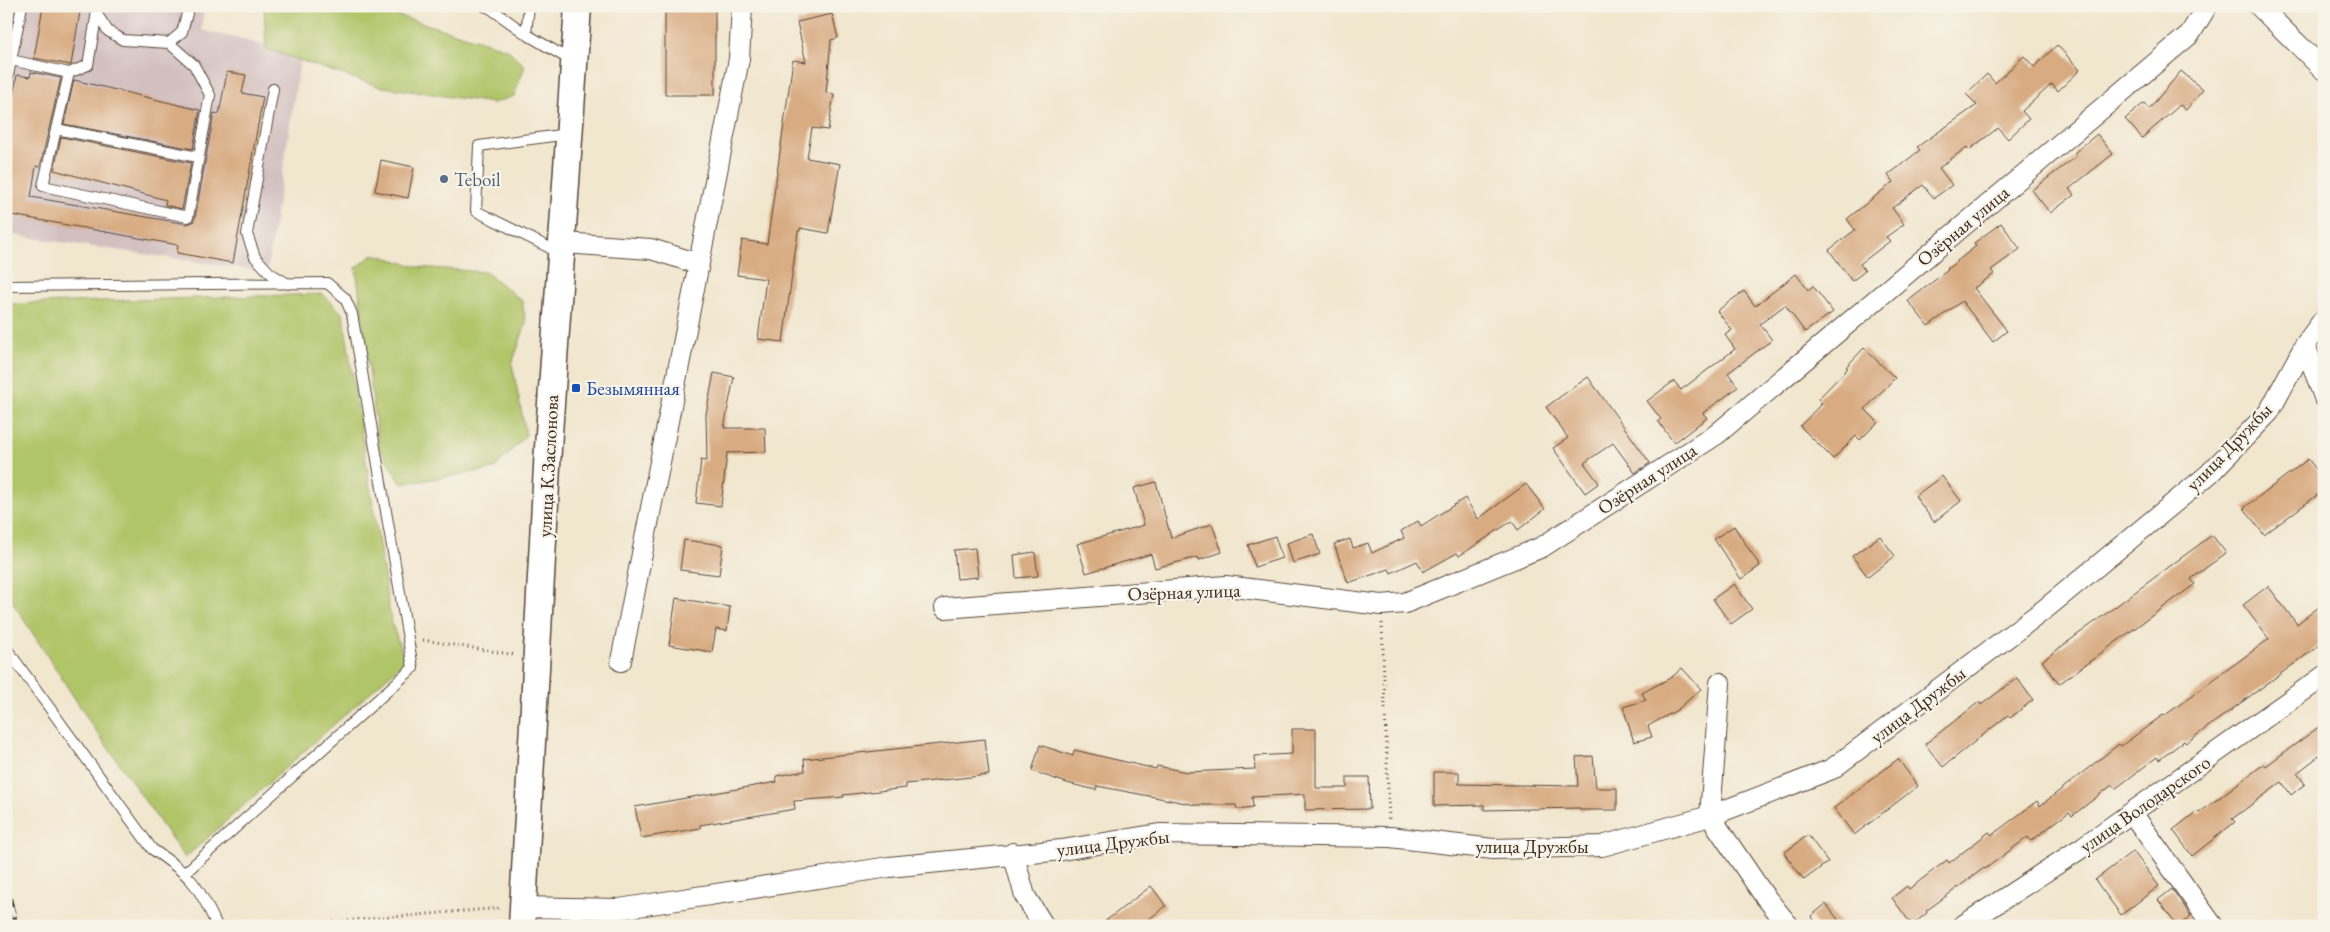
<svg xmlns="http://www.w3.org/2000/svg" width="2330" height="932" font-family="'EB Garamond',serif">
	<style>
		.industrial { fill: #d2bfc0 }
		.green { fill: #b0c468; stroke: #767743 }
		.building { fill: #d8ab82 }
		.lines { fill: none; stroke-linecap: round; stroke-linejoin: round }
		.service-casing { stroke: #564638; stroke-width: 12 }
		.minor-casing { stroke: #564638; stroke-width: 22 }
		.tertiary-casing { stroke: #564638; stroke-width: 29 }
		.path { stroke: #564638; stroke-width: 3; stroke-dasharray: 1 4; stroke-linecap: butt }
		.service { stroke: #fff; stroke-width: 10 }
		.minor { stroke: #fff; stroke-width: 20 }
		.tertiary { stroke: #fff; stroke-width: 26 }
		.rail-casing { stroke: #3b2a1e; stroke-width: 5.5 }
		.rail { stroke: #f7f3e8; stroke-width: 4; stroke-dasharray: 11; stroke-linecap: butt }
		.service-dot { fill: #5c6f8a; stroke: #f7f3e8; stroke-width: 2 }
		.transit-dot { fill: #1a4fb4; stroke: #f7f3e8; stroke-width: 2 }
		.labels { text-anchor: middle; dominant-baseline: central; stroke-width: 4.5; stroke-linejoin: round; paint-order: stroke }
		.service-label { font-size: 19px; fill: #4e5e75; stroke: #f7f3e8; text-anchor: start }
		.street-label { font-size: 19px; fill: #3b2a1e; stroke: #f7f3e8 }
		.transit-label { font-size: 19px; fill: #164399; stroke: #f7f3e8; text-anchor: start }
	</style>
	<rect width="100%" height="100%" fill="#f7f3e8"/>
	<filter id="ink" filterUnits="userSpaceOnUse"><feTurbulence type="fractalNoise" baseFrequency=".02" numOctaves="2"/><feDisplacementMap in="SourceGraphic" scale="10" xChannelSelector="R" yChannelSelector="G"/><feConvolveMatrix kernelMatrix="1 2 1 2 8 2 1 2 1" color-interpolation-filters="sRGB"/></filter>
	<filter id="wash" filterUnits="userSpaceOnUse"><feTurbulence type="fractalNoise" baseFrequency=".0096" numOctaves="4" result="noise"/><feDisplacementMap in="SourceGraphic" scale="20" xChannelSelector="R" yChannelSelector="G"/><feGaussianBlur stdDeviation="1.12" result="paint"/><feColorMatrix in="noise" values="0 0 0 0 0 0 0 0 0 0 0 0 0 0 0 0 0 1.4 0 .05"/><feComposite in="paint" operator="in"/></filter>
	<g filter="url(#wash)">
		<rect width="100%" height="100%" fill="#f1e6ce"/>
		<!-- industrial -->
		<path class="industrial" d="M10,6H204L202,30L301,54L267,272L6,234V25Z"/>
		<!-- green -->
		<path class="green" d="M264,6H367L507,49L525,66L514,96L493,103L377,86L266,49Z
			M374,254L418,267L486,272L522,301L526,323L512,364L526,435L494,469L402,484L379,448L356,268Z
			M323,294L343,314L391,621L405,661L185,858L90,722L6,592V304Z"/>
		<g id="blocks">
			<!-- building -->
			<path class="building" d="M43,6H81L71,65L34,58Z
				M665,6H715V95H665Z
				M832,14L838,38L831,40L826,93L834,94L828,130L812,128L807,158L840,164L828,233L800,228V231H798L783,342L758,339L766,279L737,275L742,240L767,244L793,60L806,62L797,22Z
				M2057,45L2080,70L2058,91L2052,84L2022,111L2029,119L2008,139L1998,128L1969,150L1967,147L1939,168L1952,185L1934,198L1923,185L1892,208L1904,224L1886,237L1890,241L1860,264L1865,271L1852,281L1829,250L1855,230L1847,219L1893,182L1888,175L1920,150L1917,147L1977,105L1966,94L1987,74L1995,83L2024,56L2034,67Z
				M2181,71L2203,90L2186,110L2180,105L2142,138L2125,119L2144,103L2149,109Z
				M31,72L61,78L40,167L36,166L31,197L187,224L193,222L195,218L214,113L219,114L227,72L246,75L242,93L263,97L233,263L177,253L178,245L6,214V134L17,75L30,77Z
				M74,80L200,110L193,149L64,124Z
				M2097,134L2113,154L2069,189L2074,195L2050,213L2032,190L2077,156L2074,153Z
				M61,137L191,163L182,209L165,205L166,200L54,170Z
				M381,160L414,167L408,198L375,191Z
				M2001,223L2020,249L1991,270L1994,274L1974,288L2007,331L1993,342L1962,301L1928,326L1908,301L1948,270L1947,269L1976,246L1974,243Z
				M1796,274L1808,290L1813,286L1833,312L1805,332L1785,305L1760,324L1772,340L1728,373L1738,387L1703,413L1707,418L1674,443L1658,421L1661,419L1647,401L1674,381L1681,390L1735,349L1725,335L1732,330L1717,311L1744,291L1755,306Z
				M1864,348L1895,378L1865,409L1878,422L1860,440L1856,436L1833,459L1800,426L1822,403L1818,399L1848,368L1846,367Z
				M714,373L734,377L724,428H765L766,452L727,453L721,506L696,503L701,460L707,461L706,414Z
				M1588,377L1650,463L1635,473L1613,443L1584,463L1599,483L1585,493L1553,448L1568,438L1546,407Z
				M2308,459L2324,479V490L2264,535L2244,508Z
				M1942,476L1961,501L1934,522L1915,496Z
				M1156,482L1171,538L1212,524L1222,552L1199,560L1198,557L1155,568L1151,554L1086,573L1077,544L1144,525L1134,488Z
				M1526,484L1545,509L1518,530L1512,521L1459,556L1457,553L1423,572L1417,561L1391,573L1389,569L1348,583L1334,544L1350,539L1353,548L1368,543L1372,553L1404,538L1401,531L1418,521L1421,526L1465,498L1478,519Z
				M1734,526L1760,566L1741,579L1714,539Z
				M1313,534L1320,554L1293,563L1287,543Z
				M2212,535L2226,553L2191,579L2195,584L2059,684L2042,661Z
				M1275,536L1282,558L1255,567L1248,545Z
				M1880,536L1895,556L1868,577L1852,556Z
				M684,540L723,545L719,575L680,570Z
				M975,548L978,577L957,579L954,550Z
				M1035,552L1038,576L1016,578L1014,555Z
				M1734,584L1752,609L1731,624L1713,599Z
				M2268,586L2297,624L2324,603V642L2186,743L2184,741L2159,760L2157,757L2115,789L2112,785L2072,816L2069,812L2031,841L2028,837L1985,869L1984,868L1926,911L1927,913L1912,925L1892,898L1907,886L1909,889L1947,860L1949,863L1989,832L1992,835L2037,801L2040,806L2119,744L2121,746L2163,715L2164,716L2269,639L2243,605Z
				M676,598L730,607L727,631L716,629L712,652L669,645Z
				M1682,668L1701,689L1677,710L1648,726L1652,737L1634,742L1623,707L1646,700L1642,693L1672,677Z
				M2017,678L2033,700L2010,718L2008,715L1943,767L1925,744L1979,702L1981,705Z
				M2324,723V752L2297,773L2305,784L2291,795L2282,782L2232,819L2235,822L2192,856L2173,830L2197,811L2199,813L2264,764L2266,766Z
				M1292,729H1316V788H1347V777H1369L1370,809L1305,810V794L1252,797L1253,807L1237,809L1236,805H1196L1097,786L1096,790L1067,783L1032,771L1040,745L1073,756L1074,750L1156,769L1157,766L1187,772L1255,769L1254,756L1292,754Z
				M985,739L989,775L906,784V788L843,795L844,797L794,801L795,809L700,825V828L641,838L635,807L777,782L776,776L805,771L804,759Z
				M1593,756L1596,788H1617V810H1579V808L1484,810V805L1434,806V772H1459V784L1578,786L1576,757Z
				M1898,759L1918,786L1854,835L1834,808Z
				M1808,835L1828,862L1804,880L1784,853Z
				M2133,851L2159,886L2121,915L2095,880Z
				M1151,886L1166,906L1140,926H1099Z
				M2172,889L2191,916L2178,926L2158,900Z
				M1826,904L1843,926H1818L1811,916Z"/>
		</g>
	</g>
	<g filter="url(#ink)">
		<use href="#blocks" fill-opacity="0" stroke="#564638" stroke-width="1"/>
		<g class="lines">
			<defs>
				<path id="service" d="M484,6L490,8L526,34
					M529,6L526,34L572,61
					M169,43L182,32L189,6
					M11,60L69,73L88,65L98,6
					M69,73L43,186L188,217L210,95L194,65L169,43L123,40L108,31L96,13
					M6,85L22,6
					M273,89L247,234L255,257L270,273L288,284
					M56,129L198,157
					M560,253L476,211L479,146L568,134
					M6,286L327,283L345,298L352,314L413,668L186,872
					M6,648L152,849C191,876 197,882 217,926"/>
				<path id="minor" d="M2259,6L2324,70
					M563,243L651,249L699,264
					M2305,345L2324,397
					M945,608L1226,586L1381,605L1405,603L1542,547L1717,434L2190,34L2207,6
					M621,661L739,59L742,6
					M1720,683L1710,816L1763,894L1789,926
					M2132,813L2213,926
					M1013,853L1025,896L1044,926
					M522,907L619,909L889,867L1062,850L1159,834L1390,837L1493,849L1602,846L1710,816L1832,769L2045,609L2209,474L2269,412L2305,345L2324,319
					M1962,926L2083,847L2324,676"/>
				<path id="tertiary" d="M522,926L548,448L578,6"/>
			</defs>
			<!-- service casing -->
			<use href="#service" class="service-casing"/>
			<!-- minor casing -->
			<use href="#minor" class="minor-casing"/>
			<!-- tertiary casing -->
			<use href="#tertiary" class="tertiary-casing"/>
			<!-- path -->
			<path class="path" d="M1382,623L1389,819
				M423,640L516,655
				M283,926L501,908"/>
			<!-- service -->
			<use href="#service" class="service"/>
			<!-- minor -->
			<use href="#minor" class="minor"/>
			<!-- tertiary -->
			<use href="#tertiary" class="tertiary"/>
			<defs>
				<path id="rail" d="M6,885L16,926"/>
			</defs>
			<!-- rail casing -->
			<use href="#rail" class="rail-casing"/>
			<!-- rail -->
			<use href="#rail" class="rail"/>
		</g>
	</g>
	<!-- markers -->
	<circle class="service-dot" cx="444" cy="179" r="5"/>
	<rect class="transit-dot" x="571" y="383" width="10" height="10" rx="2.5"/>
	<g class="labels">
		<!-- service labels -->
		<g class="service-label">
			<text x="454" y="179">Teboil</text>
		</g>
		<!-- street labels -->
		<g class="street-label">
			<text transform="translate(1963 226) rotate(-40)">Озёрная улица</text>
			<text transform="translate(2229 447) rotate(-46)">улица Дружбы</text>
			<text transform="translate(548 466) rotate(-87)">улица К.Заслонова</text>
			<text transform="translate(1647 479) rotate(-33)">Озёрная улица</text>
			<text transform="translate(1184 592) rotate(-2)">Озёрная улица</text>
			<text transform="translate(1918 705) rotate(-37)">улица Дружбы</text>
			<text transform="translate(2145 804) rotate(-35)">улица Володарского</text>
			<text transform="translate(1113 843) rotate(-7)">улица Дружбы</text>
			<text x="1532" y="846">улица Дружбы</text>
		</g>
		<!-- transit labels -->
		<g class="transit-label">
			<text x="586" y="388">Безымянная</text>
		</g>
	</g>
	<!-- margin -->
	<rect width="2330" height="932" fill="none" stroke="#f7f3e8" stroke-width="25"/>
</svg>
